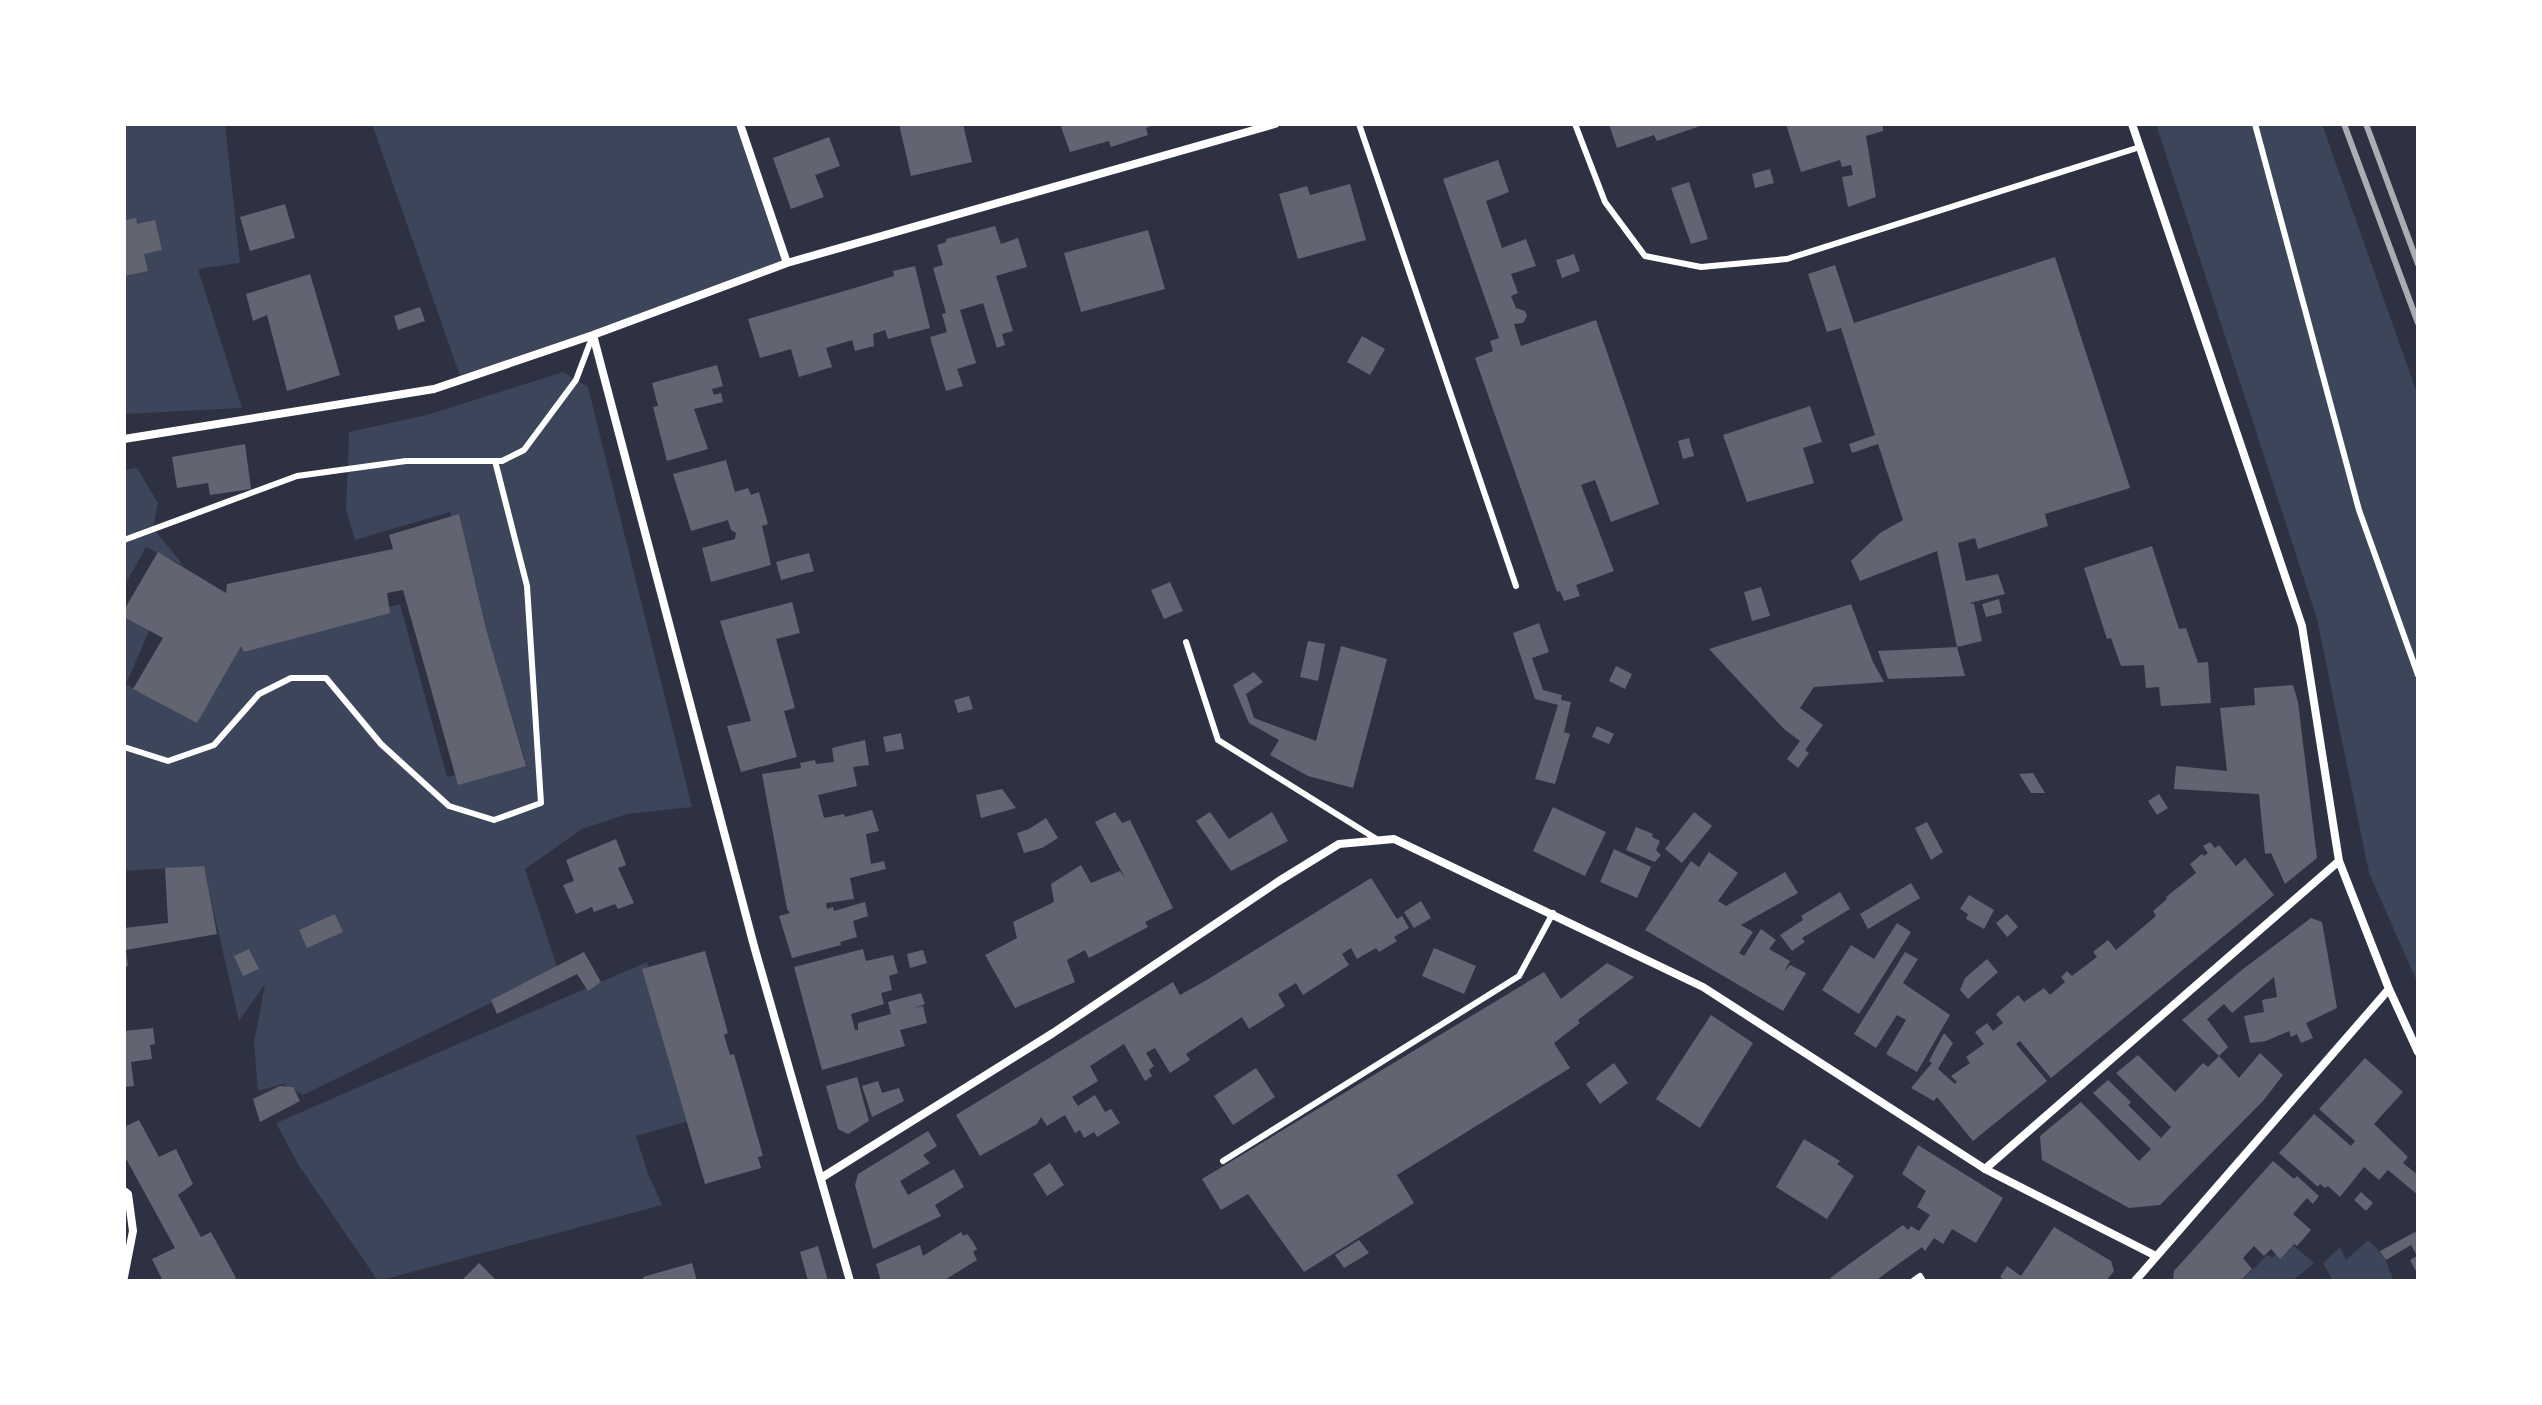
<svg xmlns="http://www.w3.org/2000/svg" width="2542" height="1405" font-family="'Varela Round',sans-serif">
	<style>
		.green { fill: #3c4559 }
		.building { fill: #626471 }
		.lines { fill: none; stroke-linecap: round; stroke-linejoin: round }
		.service { stroke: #fff; stroke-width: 6 }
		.minor { stroke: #fff; stroke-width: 8 }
		.rail { stroke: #abadb3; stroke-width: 6 }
	</style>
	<rect width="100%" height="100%" fill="#2d3142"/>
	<!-- green -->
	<path class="green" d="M124,124H225L240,263L198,269L242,408L124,414Z
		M372,124H740L787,263L461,379Z
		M2156,124H2322L2418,396V984L2369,873L2317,619Z
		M563,372L588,387L692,807L627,814L582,829L525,869L558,970L303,1095L283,1084L258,1091L254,1043L265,984L239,1021L203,866L124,871V615L150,629L126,684L186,717L228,648L400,604L447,777L525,760L450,512L355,540L346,510L349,432L427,415Z
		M137,468L158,503L153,528L184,566L146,547L124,587V470Z
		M647,962L689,1121L636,1136L647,1171L662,1205L378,1281L298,1164L276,1123Z
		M2368,1240L2383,1254L2394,1281H2333L2323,1263L2340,1247L2346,1260Z
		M2288,1241L2314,1263L2292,1281H2241L2267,1255L2273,1257Z"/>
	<!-- building -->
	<path class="building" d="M899,124H963L972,162L911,176Z
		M1060,124H1157L1146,128L1148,135L1111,147L1109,141L1070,152Z
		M1609,124H1703V125L1657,141L1654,135L1617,148Z
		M1786,124H1883V131L1866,136L1876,197L1848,207L1842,177L1853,175L1851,165L1842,167L1840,160L1801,172Z
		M829,137L840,166L815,175L824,197L791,209L773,158Z
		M1498,160L1509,192L1486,201L1502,248L1526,239L1536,266L1511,274L1518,293L1511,296L1516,308L1525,311L1527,316L1523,323L1514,324L1521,346L1596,320L1659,504L1611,522L1595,480L1581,485L1614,571L1576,585L1580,596L1564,601L1560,591L1557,592L1475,358L1493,351L1490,341L1499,338L1443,179Z
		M1770,169L1774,183L1755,188L1752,174Z
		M1689,182L1708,239L1691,244L1671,188Z
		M1350,184L1366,240L1298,259L1279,194L1307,186L1310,195Z
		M285,204L295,238L250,251L240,217Z
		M136,218L137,224L155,220L162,250L144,254L148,271L124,276V220Z
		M995,226L1001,244L1018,238L1027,267L996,276L1013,331L1002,334L1005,345L997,348L983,303L960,310L976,363L957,369L963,386L946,391L930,337L947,332L942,314L946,313L933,268L943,265L937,245L946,242V239Z
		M1148,230L1165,289L1081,312L1064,253Z
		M1574,254L1580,271L1562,278L1556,260Z
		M2055,257L2130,488L2045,514L2048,526L1978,549L1975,538L1958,543L1966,581L1998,574L2005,594L1970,603L1974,604L1982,641L1957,647L1937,551L1860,581L1851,561L1880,533L1903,520L1878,444L1852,453L1849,444L1875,435L1841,328L1827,332L1808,274L1835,265L1854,323Z
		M915,266L930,328L888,339L885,330L873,334L874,346L855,351L852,340L826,348L832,367L799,377L791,349L760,358L748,319L858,287L894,276L893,271Z
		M310,274L340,375L287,391L267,315L253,321L246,294Z
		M420,307L425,321L398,330L394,316Z
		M1362,336L1385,349L1370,375L1347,362Z
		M717,365L723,386L712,389L714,395L721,393L723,402L694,409L708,449L667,461L653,407L658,406L652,383Z
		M1810,406L1822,442L1803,448L1814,483L1747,502L1723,435Z
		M1689,438L1694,456L1683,459L1678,441Z
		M245,444L251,489L210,495L208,483L177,488L172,457Z
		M726,460L735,492L748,488L751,495L759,492L768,524L762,526L771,565L711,582L702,548L735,539L736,533L731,530L728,520L691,531L673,474Z
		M459,514L486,629L526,766L458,785L403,590L387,593L390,613L244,652L241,646L197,723L133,689L163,638L124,617V610L158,552L226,593L227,584L393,549L389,535Z
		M2152,546L2179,629L2186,628L2198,663L2208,662L2211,703L2161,706L2159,687L2146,688L2144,665L2121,666L2111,638L2107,639L2084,568Z
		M809,553L814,571L781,580L776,562Z
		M1170,582L1183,611L1164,619L1151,590Z
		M1761,587L1770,616L1752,621L1744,592Z
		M1999,599L2002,613L1986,617L1982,604Z
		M792,602L800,633L776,639L795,708L784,711L797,757L741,772L727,726L751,721L720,621Z
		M1851,604L1873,662L1884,682L1814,687L1800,708L1823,725L1805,750L1809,753L1798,768L1787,759L1800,741L1784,729L1709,649Z
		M1539,623L1549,652L1532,658L1543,690L1562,695L1561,700L1571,702L1564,732L1570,734L1555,784L1535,779L1558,705L1535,699L1513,633Z
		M1308,641L1325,644L1318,681L1300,677Z
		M1341,646L1387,659L1353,788L1308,776L1270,755L1279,740L1249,723L1233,685L1254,672L1263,682L1246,694L1254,718L1316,741Z
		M1957,647L1965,676L1888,679L1878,651Z
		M1616,666L1632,674L1625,689L1609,681Z
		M2293,685L2298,702L2317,858L2285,884L2271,853L2265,854L2259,794L2174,789L2176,766L2227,771L2220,708L2255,705L2254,688Z
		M969,696L973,709L958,713L954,700Z
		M1597,726L1614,734L1609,744L1592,737Z
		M901,733L904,749L886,752L883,737Z
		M865,740L869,765L853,767L857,786L818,795L824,818L844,814L845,817L872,810L879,831L866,834L871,864L884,861L886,869L850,878L854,899L826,903L827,909L833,907L834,911L865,902L868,916L853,921L857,937L840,942L841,945L792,958L779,916L790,913L787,909L762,774L801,768L800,763L815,760L816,764L834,762L832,748Z
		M2033,773L2045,793H2031L2019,774Z
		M1002,789L1016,808L981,818L976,795Z
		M2159,794L2168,808L2157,815L2148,801Z
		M1553,807L1606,832L1585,876L1533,851Z
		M1115,812L1122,823L1130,820L1173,908L1145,922L1148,927L1089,958L1085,950L1067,960L1075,982L1015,1008L985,955L1017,938L1013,922L1054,902L1051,884L1081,865L1091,883L1120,871L1125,878L1095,822Z
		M1210,812L1229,839L1272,812L1288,841L1231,871L1196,821Z
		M1694,812L1712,826L1682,863L1665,849Z
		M1046,818L1058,838L1042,848L1024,853L1017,833L1029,829Z
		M1927,822L1943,852L1931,860L1915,828Z
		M1636,827L1653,834L1652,837L1660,841L1656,850L1661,855L1655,862L1626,850Z
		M616,839L626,865L618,868L634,903L618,909L615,904L594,912L592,907L576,914L563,885L574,881L566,860Z
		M2210,842L2215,848L2219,845L2236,866L2245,858L2274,895L2051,1078L2020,1041L2016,1044L2047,1081L1973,1141L1937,1097L1934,1101L1911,1088L1932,1063L1929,1061L1944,1033L1953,1043L1938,1069L1955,1084L1957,1082L1951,1076L1970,1063L1966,1057L1984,1044L1975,1032L1987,1023L1993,1031L2003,1023L1996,1014L2018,995L2024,1002L2044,988L2050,995L2065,982L2061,977L2067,971L2072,976L2097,957L2093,952L2108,940L2116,950L2156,916L2153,911L2167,899L2166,897L2196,873L2190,864L2202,854L2204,856L2208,853L2203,846Z
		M1614,849L1651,867L1637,898L1600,882Z
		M1709,852L1738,873L1718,901L1726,906L1785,872L1798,893L1741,925L1753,932L1739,953L1744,956L1761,929L1776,940L1769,949L1790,961L1784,972L1790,965L1806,973L1783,1011L1645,930L1691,861L1699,867Z
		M204,866L217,934L126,950L128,966L124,967V928L168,923L165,868Z
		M1371,878L1397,919L1402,916L1409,928L1394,937L1397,941L1379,952L1376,948L1357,959L1351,948L1342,954L1349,965L1303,995L1296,983L1278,994L1285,1006L1249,1029L1242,1017L1186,1054L1190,1060L1170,1073L1155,1048L1146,1053L1154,1066L1149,1070L1152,1076L1145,1081L1124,1044L1090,1066L1098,1081L1072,1097L1078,1106L1095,1095L1105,1112L1111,1109L1120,1123L1097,1137L1094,1132L1084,1138L1080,1130L1075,1133L1065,1115L1047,1126L1041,1117L1037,1124L980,1156L956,1115L1173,982L1180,995L1205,981Z
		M1911,883L1920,898L1868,929L1860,914Z
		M1840,892L1850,909L1802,938L1805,942L1792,951L1780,935L1803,920L1801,916Z
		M1969,895L1994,910L1984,929L1966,919L1968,914L1960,909Z
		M1421,901L1431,918L1414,928L1404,912Z
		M335,914L343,932L307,948L299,930Z
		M2007,914L2018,927L2007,937L1996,923Z
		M2311,918L2322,922L2337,1008L2306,1023L2313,1038L2301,1043L2297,1034L2291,1037L2289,1031L2266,1041L2250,1043L2244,1016L2264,1012L2262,1000L2277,997L2274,977L2232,1013L2224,1004L2207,1019L2228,1047L2219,1056L2239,1078L2260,1053L2283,1075L2263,1101L2160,1205L2129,1208L2042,1160L2040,1136L2081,1102L2139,1161L2151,1149L2093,1093L2108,1080L2131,1102L2128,1105L2161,1138L2171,1127L2116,1073L2138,1055L2175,1092L2203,1063L2208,1067L2219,1056L2182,1020L2243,969Z
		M1897,923L1911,932L1859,1014L1822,990L1851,945L1874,959Z
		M1434,948L1476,966L1464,994L1422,976Z
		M249,949L259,969L243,976L234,956Z
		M863,949L866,961L893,955L898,973L889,976L892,990L881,993L884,1004L851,1014L855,1030H858V1023L891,1014L888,1002L921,993L925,1004L914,1008L923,1006L927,1023L900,1030L905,1046L822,1070L794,967Z
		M923,950L927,963L910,968L907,954Z
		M705,951L728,1033L724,1035L730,1055L734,1054L763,1156L758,1157L761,1168L705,1184L642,969Z
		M584,952L601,982L588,991L577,974L497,1014L491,1000Z
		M1905,952L1918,959L1903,983L1950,1015L1917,1072L1886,1054L1906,1020L1897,1015L1876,1048L1854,1034Z
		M1987,959L1998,972L1968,999L1960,990L1965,978Z
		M1607,963L1634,977L1578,1020L1580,1023L1554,1043L1570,1068L1397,1175L1414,1203L1304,1272L1248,1194L1221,1210L1202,1179L1544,972L1561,999Z
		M1711,1015L1753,1043L1700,1128L1656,1099Z
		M153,1028L155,1044L150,1045L152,1059L131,1062L134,1086L124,1087V1031Z
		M2365,1058L2403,1092L2374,1124L2408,1157L2403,1163L2418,1175V1195L2388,1170L2379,1180L2364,1167L2340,1197L2328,1186L2325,1188L2320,1184L2318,1187L2279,1153L2314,1114L2351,1146L2355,1141L2319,1109Z
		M1614,1063L1628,1083L1600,1104L1586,1084Z
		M1256,1068L1275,1097L1233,1125L1214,1096Z
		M857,1077L869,1121L848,1134L838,1129L826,1086Z
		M878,1081L882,1093L899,1088L904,1101L872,1117L862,1086Z
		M280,1086L293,1087L300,1101L260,1122L253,1099Z
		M139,1120L159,1157L176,1149L193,1184L178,1195L201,1237L211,1232L236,1278L231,1281H163L152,1259L175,1248L124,1155V1127Z
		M928,1131L937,1146L923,1155L930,1163L900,1181L908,1195L954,1169L964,1187L935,1205L941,1216L873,1249L855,1185L858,1174Z
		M1804,1139L1840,1161L1837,1164L1854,1176L1827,1219L1776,1187Z
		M1918,1145L2003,1198L1976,1243L1952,1229L1943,1244L1934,1238L1925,1251L1922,1247L1875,1281H1832L1830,1278L1903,1225L1908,1230L1911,1226L1919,1231L1930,1215L1917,1207L1926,1191L1902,1174Z
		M2273,1161L2294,1179L2297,1176L2319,1196L2313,1204L2307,1198L2293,1214L2311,1230L2297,1246L2294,1244L2280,1259L2271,1249L2264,1256L2254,1246L2243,1258L2252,1269L2240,1281H2173L2174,1271Z
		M1050,1163L1064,1185L1047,1196L1033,1174Z
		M2361,1192L2373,1203L2366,1211L2354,1200Z
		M2054,1227L2111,1261L2114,1271L2106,1281H2005L2000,1277L2007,1266L2021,1276Z
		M961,1232L963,1236L967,1234L973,1242L977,1249L973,1252L977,1260L943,1281H881L876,1264L920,1245L923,1256Z
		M2415,1232L2418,1236V1275L2410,1260L2417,1256L2411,1245L2386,1260L2380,1251Z
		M1359,1240L1369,1253L1344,1268L1335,1255Z
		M818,1246L828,1281H808L800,1252Z
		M479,1263L497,1281H461Z
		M692,1263L697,1281H644L643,1277Z"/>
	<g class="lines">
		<!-- service -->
		<path class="service" d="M1359,124L1516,586
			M1575,124L1605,202L1645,256L1701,267L1787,259L2140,147
			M2255,124L2359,510L2418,675
			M124,540L297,476L406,461H502L524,450L576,380L593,335
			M1186,642L1218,740L1378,840
			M124,747L168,761L214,745L259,694L291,678H326L381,744L449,806L494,820L541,803L527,586L495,461
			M1223,1161L1519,976L1553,913
			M1913,1281L1920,1276L1923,1281"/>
		<!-- minor -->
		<path class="minor" d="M740,124L787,263
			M2132,124L2302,626L2339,861L2389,989L2418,1052
			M593,335L754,946L850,1281
			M124,439L434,389L593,335L787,263L1275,124
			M1985,1169L2339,861
			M821,1178L1053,1033L1279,881L1339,844L1394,839L1703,987L1985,1169L2156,1256
			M124,1191L128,1194L133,1231L124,1277
			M2135,1281L2389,989"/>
		<!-- rail -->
		<path class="rail" d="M2344,124L2418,323
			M2366,124L2418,264"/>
	</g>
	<!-- border -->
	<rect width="2542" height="1405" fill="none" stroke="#ffffff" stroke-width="252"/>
</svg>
